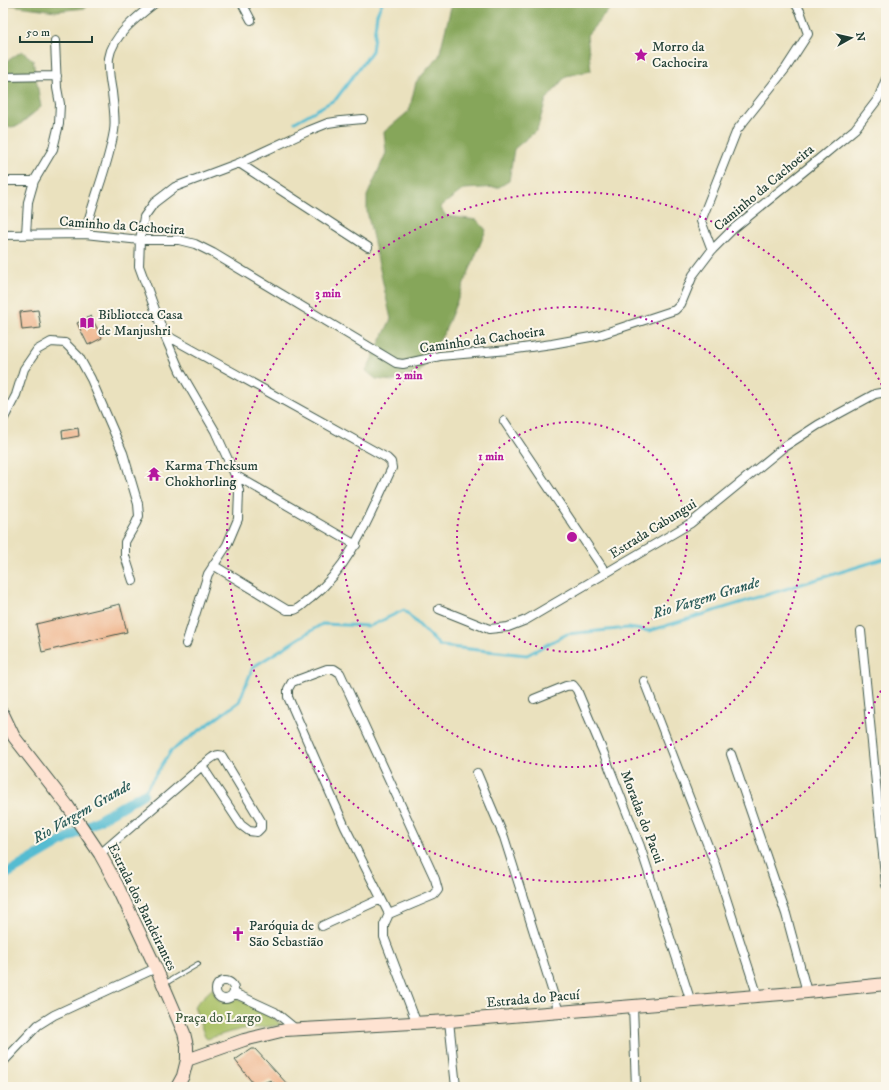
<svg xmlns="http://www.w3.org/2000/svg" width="889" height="1090" font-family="'IM FELL DW Pica',serif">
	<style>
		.green { fill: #a9c065; stroke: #647e4c }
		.forest { fill: #86a65a; stroke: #527247 }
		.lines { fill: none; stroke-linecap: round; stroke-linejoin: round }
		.stream { stroke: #54bcd1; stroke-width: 3 }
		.canal { stroke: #54bcd1; stroke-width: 10 }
		.building { fill: #eeaf84 }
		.lane-casing { stroke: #3d5649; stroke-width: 6 }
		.street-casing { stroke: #3d5649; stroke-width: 10 }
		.secondary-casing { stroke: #3d5649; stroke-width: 14 }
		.lane { stroke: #fff; stroke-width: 4 }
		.street { stroke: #fff; stroke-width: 8 }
		.secondary { stroke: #fee3d2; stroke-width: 12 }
		.ring { fill: none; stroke: #b5179e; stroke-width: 2; stroke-dasharray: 2 4 }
		.labels { text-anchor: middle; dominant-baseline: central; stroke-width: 4; stroke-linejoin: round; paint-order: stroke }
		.poi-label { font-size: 14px; fill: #1f3d34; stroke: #fbf7ec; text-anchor: start }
		.street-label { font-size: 14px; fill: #1f3d34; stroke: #fbf7ec }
		.park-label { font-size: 14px; fill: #425e40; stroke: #fbf7ec }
		.water-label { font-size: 15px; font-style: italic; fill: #2c5d5b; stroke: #fbf7ec }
		.centre { fill: #b5179e; stroke: #fbf7ec; stroke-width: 2 }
		.ring-label { font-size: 12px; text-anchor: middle; font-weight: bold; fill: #b5179e; stroke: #fbf7ec; stroke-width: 4; stroke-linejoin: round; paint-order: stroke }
	</style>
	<rect width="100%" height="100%" fill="#fbf7ec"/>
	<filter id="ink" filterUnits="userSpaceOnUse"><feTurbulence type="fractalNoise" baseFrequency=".025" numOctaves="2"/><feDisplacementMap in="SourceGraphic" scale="8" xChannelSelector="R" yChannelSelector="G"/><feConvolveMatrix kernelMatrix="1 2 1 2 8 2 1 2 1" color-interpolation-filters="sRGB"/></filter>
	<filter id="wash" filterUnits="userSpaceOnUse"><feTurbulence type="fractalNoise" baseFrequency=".012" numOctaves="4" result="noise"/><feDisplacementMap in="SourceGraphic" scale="16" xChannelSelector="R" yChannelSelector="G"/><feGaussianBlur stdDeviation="0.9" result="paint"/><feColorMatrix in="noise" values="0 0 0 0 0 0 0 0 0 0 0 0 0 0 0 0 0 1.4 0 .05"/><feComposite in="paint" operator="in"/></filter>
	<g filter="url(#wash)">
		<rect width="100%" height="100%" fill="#eae1be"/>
		<!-- green -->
		<path class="green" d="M213,988C214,993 216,999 221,1001C227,1004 233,998 239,1000C253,1003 270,1016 282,1025L256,1028L243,1029L230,1032L207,1039L205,1037L194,1006Z"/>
		<!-- forest -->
		<path class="forest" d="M3,3H89L86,8L56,11L3,4Z
			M452,3H615L587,35L591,71L566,76L546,100L537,130L514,149L509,181L499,187L464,189L440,207L446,216L477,220L486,230L444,333L419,373L392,381L376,379L366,371L391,319L367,211V196L386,153L384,132L409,111L416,82L439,56Z
			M22,51L33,60L41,107L18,126L3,128V64Z"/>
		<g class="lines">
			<!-- stream -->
			<path class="stream" d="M295,122L336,99L372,51L377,14L382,3
				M143,794L171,751L239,702L253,667L322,624L370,626L404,610L440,646L527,655L567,634L628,628L649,631L886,558"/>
			<!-- canal -->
			<path class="canal" d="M3,876L143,794"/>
		</g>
		<g id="blocks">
			<!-- building -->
			<path class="building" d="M38,310L41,328L22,330L20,312Z
				M91,316L102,338L88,345L77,323Z
				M78,428L79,436L63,439L62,431Z
				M120,604L127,632L42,652L36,624Z
				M251,1049H255L290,1087H278L271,1080L255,1086L235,1060Z"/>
		</g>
	</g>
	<g filter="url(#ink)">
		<use href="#blocks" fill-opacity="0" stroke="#3d5649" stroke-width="1"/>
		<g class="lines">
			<defs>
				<path id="lane" d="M164,984L198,964"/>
				<path id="street" d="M242,3L251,20
					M3,77L57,76
					M239,163L368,247
					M3,181H34
					M26,234L28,202L34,181L53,149L59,124L60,104L57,88L55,41
					M85,234C93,199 108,167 114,131C116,119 113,104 112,92C110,81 108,69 109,58C112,36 138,16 155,3
					M3,235L85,234L140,240H179L195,244L213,253L396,363L403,364L440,356L509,350L552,344L596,336L675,310L681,304L693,275L712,250L733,229L814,163L855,129L878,99L886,79
					M712,250L701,221L737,130L786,68L808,34L800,11L795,3
					M164,334L387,458L391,462L392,468C370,514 352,565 311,598C306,601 300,609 294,610C292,610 290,610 287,610L213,565
					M3,420L16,395L24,369L37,350L51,342L65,343L79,357L91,379L123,453L138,504L139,516L136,523L125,542V556L133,581
					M504,421L606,573
					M235,475L356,545
					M439,609L489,629L508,627L526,620L691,523L784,447L818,425L875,394L886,392
					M861,631L886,885
					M186,644L208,574L227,545L238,519L239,491L235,475L215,431L180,371L164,334L139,266L140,240L144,217L154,203L175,187L239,163L308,131L328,123L341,121L363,119
					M644,681L715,864L758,997
					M534,699L566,686L573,685L577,690L604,754L640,846L691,1002
					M731,754L786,914L807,992
					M477,773L504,837L559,1012
					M100,854L202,766C208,762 215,752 222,756L261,821V828L257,832L249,831L241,825L202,766
					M389,914L345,827L288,697V689L292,682L327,669H334L340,673L435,879L438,890L434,895L389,914L384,925V937L417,1024
					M322,926L381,899
					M216 990a9 9 0 1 1 18 0a9 9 0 1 1-18 0Z
					M234,993L275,1012L297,1030
					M633,1006L636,1087
					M449,1021L456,1087
					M3,1062L38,1025L54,1015L156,968"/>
				<path id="secondary" d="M3,714L14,737L67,805L100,854L117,885L156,968L184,1033L187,1046V1060L183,1076L177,1087
					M187,1060L244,1040L285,1030L449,1021L807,992L886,984"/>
			</defs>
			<!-- lane casing -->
			<use href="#lane" class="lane-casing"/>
			<!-- street casing -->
			<use href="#street" class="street-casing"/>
			<!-- secondary casing -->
			<use href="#secondary" class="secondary-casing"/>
			<!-- lane -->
			<use href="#lane" class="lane"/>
			<!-- street -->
			<use href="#street" class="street"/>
			<!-- secondary -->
			<use href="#secondary" class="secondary"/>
		</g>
	</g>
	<!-- distance rings -->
	<g class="ring">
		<circle cx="572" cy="537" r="115"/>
		<circle cx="572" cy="537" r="230"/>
		<path d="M886 680A345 345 0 1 1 886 394"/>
	</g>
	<!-- icons -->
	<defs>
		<symbol id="sight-bare" viewBox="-9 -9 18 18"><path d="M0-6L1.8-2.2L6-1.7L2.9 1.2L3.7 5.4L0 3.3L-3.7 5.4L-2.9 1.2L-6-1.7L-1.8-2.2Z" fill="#b5179e" stroke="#fbf7ec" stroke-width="2.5" paint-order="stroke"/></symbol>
		<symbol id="library-bare" viewBox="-9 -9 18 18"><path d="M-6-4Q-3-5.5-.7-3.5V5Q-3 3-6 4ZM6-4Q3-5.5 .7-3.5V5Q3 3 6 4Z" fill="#b5179e" stroke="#fbf7ec" stroke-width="2.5" paint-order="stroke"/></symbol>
		<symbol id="temple-bare" viewBox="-9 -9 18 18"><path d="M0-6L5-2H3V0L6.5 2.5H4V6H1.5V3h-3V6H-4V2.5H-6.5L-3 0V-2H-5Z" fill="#b5179e" stroke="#fbf7ec" stroke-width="2.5" paint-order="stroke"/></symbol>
		<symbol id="church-bare" viewBox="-9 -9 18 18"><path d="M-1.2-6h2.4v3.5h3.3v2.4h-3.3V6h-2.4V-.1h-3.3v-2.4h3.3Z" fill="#b5179e" stroke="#fbf7ec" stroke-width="2.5" paint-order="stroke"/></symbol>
	</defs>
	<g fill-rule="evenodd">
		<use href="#sight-bare" x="631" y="45" width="20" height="20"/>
		<use href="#library-bare" x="77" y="313" width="20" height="20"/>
		<use href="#temple-bare" x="144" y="464" width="20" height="20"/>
		<use href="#church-bare" x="228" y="924" width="20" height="20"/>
	</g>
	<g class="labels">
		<!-- poi labels -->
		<g class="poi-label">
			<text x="652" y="47">Morro da<tspan x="652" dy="16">Cachoeira</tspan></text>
			<text x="98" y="315">Biblioteca Casa<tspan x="98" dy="16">de Manjushri</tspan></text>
			<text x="165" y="466">Karma Theksum<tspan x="165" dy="16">Chokhorling</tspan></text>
			<text x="249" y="926">Paróquia de<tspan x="249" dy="16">São Sebastião</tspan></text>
		</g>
		<!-- street labels -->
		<g class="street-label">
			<text transform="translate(764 188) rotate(-40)">Caminho da Cachoeira</text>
			<text transform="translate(122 226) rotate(4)">Caminho da Cachoeira</text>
			<text transform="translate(482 340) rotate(-8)">Caminho da Cachoeira</text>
			<text transform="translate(653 529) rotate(-32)">Estrada Cabungui</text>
			<text transform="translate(642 817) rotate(69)">Moradas do Pacui</text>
			<text transform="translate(142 907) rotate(64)">Estrada dos Bandeirantes</text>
			<text transform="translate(533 999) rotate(-5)">Estrada do Pacuí</text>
		</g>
		<!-- park labels -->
		<g class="park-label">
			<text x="218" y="1018">Praça do Largo</text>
		</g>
		<!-- water labels -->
		<g class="water-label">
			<text transform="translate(706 598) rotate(-17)">Rio Vargem Grande</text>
			<text transform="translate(82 812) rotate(-30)">Rio Vargem Grande</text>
		</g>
	</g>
	<circle cx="572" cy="537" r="6" class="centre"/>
	<g class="ring-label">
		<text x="328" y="297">3 min</text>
		<text x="409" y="379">2 min</text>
		<text x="491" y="460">1 min</text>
	</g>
	<!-- margin -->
	<rect width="889" height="1090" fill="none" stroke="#fbf7ec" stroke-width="16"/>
	<!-- north arrow -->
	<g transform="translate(851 38) rotate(82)" stroke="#fbf7ec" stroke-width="3" paint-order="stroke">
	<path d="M0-3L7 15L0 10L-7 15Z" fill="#1f3d34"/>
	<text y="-6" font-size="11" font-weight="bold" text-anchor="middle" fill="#1f3d34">N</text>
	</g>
	<!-- scale -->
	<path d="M20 36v6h72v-6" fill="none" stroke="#1f3d34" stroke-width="2"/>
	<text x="26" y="36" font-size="12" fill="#1f3d34" stroke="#fbf7ec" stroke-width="3" paint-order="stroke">50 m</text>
</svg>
